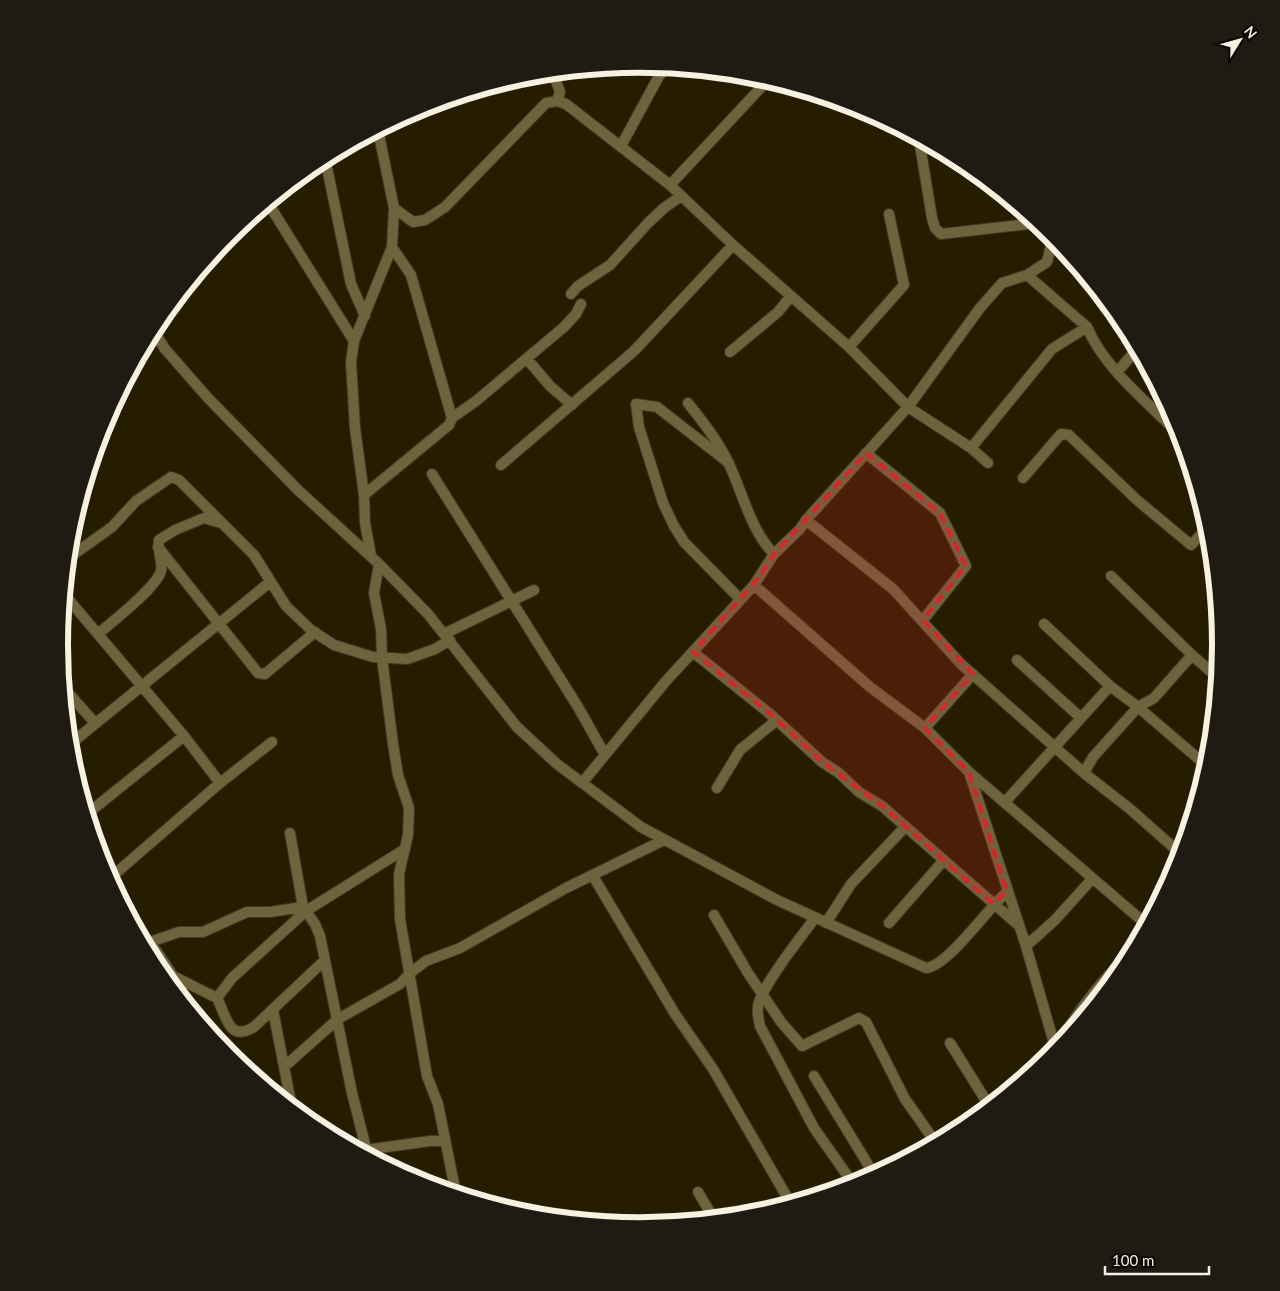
<svg xmlns="http://www.w3.org/2000/svg" width="1280" height="1291" font-family="Lato,sans-serif">
	<style>
		.lines { fill: none; stroke-linecap: round; stroke-linejoin: round }
		.minor-casing { stroke: #433b20; stroke-width: 12 }
		.minor { stroke: #6f633e; stroke-width: 10 }
		.marked { fill: #d62828; fill-opacity: 0.2; stroke: #d62828; stroke-width: 4; stroke-dasharray: 10 6; stroke-linejoin: round }
		.rim { fill: none; stroke: #f6f1e0; stroke-width: 6 }
	</style>
	<rect width="100%" height="100%" fill="#261d01"/>
	<g class="lines">
		<defs>
			<path id="minor" d="M553,73L560,92L557,101
				M416,110L463,95
				M919,139L932,218L935,228L941,234L1037,223
				M621,146L659,76L667,67
				M325,158L351,284L365,316
				M670,185L768,80
				M268,203L354,341
				M394,208L413,222L425,220L445,207L546,103L557,101L566,104L670,185L733,245L849,347L908,407L971,448L988,463
				M571,294L578,286L610,265L648,223L664,208L681,196
				M1087,327C1104,368 1149,404 1181,436
				M153,330L165,349L208,398L298,490L379,564L428,614L517,727L557,764L641,827L777,900L926,968C948,966 987,909 1007,892
				M849,347L904,285L889,214
				M730,352L778,312L791,296
				M527,359L550,386L572,405
				M1118,371L1137,349
				M688,403C703,422 719,442 729,464C743,494 751,531 774,554
				M452,418L476,401L564,327L576,314L581,304
				M971,448L1052,349L1087,327L1027,275
				M866,453L940,513L966,566L923,620
				M729,463L657,407L636,404L639,427L663,503L674,526L684,542L740,599
				M501,465L634,351L733,245
				M432,474L578,707L605,755
				M1023,478L1061,434L1069,435L1137,500L1191,545L1208,527
				M364,495L449,425L452,418L411,275L392,247
				M806,520L893,589L961,664L1084,773L1130,809L1181,854
				M158,547L258,673L265,674L315,632
				M371,556L365,523L364,495L355,428L351,362L354,341L392,247L394,208L378,130
				M67,559L112,527L136,501L171,477L179,480L254,555L286,606L311,630L334,645L373,657L407,659L435,649L450,640
				M379,564L374,593L381,629L382,658L393,744L398,775L409,808L408,835L399,874L400,919L427,1076L438,1104L456,1194
				M1111,576L1192,655L1218,678
				M754,585L870,687L925,728L969,772L1026,946L1056,1050
				M64,594L184,736L220,783
				M1044,624L1110,686L1138,707L1208,767
				M446,633L534,590
				M98,634C113,621 156,588 161,571C163,562 157,551 159,540L175,530L204,518L221,523
				M693,652L770,714L822,762L839,773L859,792L882,806L1017,924
				M1017,660L1081,718
				M63,687L95,723
				M925,728L973,674
				M69,745L270,582
				M969,772L1147,925
				M1084,773L1093,757L1138,707L1154,698L1192,655
				M582,783L666,681L754,585L774,554L800,529L806,520L908,407L980,308L1002,283L1027,275L1047,262L1053,236
				M717,788L740,750L777,720
				M1005,802L1110,686
				M87,814L184,736
				M290,833L303,907L315,924L320,936L352,1093L368,1156
				M593,876L675,1014L713,1069L791,1204
				M109,879L220,783L272,742
				M714,915L748,973L781,1022L802,1046L859,1018L866,1022L905,1099L936,1143
				M815,918C798,941 772,973 760,999C756,1008 758,1017 760,1026L814,1128L854,1185
				M826,923L851,884L905,827
				M889,923L944,860
				M151,943L173,976
				M144,944L179,932H203L247,912H270L303,907
				M1026,946L1055,920L1092,879
				M177,993L173,976L217,998L232,978L306,911L405,849
				M217,998C227,1018 229,1042 254,1027L325,960
				M273,1010L292,1108
				M950,1043L990,1107
				M1057,1049C1076,1010 1105,978 1135,947
				M284,1067L338,1019L400,984L410,973L426,961L460,948L566,888L664,840
				M814,1076L875,1176
				M358,1151L430,1141H444
				M870,1179L986,1110
				M698,1192L714,1219"/>
		</defs>
		<!-- minor casing -->
		<use href="#minor" class="minor-casing"/>
		<!-- minor -->
		<use href="#minor" class="minor"/>
	</g>
	<!-- marked area -->
	<path class="marked" d="M866,453L940,513L966,566L923,620L973,674L925,728L969,772L1007,892L993,904L882,806L822,762L770,714L693,652L759,577L774,554Z"/>
	<!-- crop -->
	<path d="M0 0H1280V1291H0ZM68 645a572 572 0 1 1 1144 0a572 572 0 1 1-1144 0Z" fill="#1f1b13" fill-rule="evenodd"/>
	<path class="rim" d="M68 645a572 572 0 1 1 1144 0a572 572 0 1 1-1144 0Z"/>
	<!-- north arrow -->
	<g transform="translate(1240 40) rotate(53)" stroke="#0c0801" stroke-width="4" paint-order="stroke">
	<path d="M0-4L9 19L0 12L-9 19Z" fill="#f6f1e0"/>
	<text y="-8" font-size="14" font-weight="bold" text-anchor="middle" fill="#f6f1e0">N</text>
	</g>
	<!-- scale -->
	<path d="M1105 1266v8h104v-8" fill="none" stroke="#f6f1e0" stroke-width="2.5"/>
	<text x="1112" y="1266" font-size="15" fill="#f6f1e0" stroke="#0c0801" stroke-width="4" paint-order="stroke">100 m</text>
</svg>
